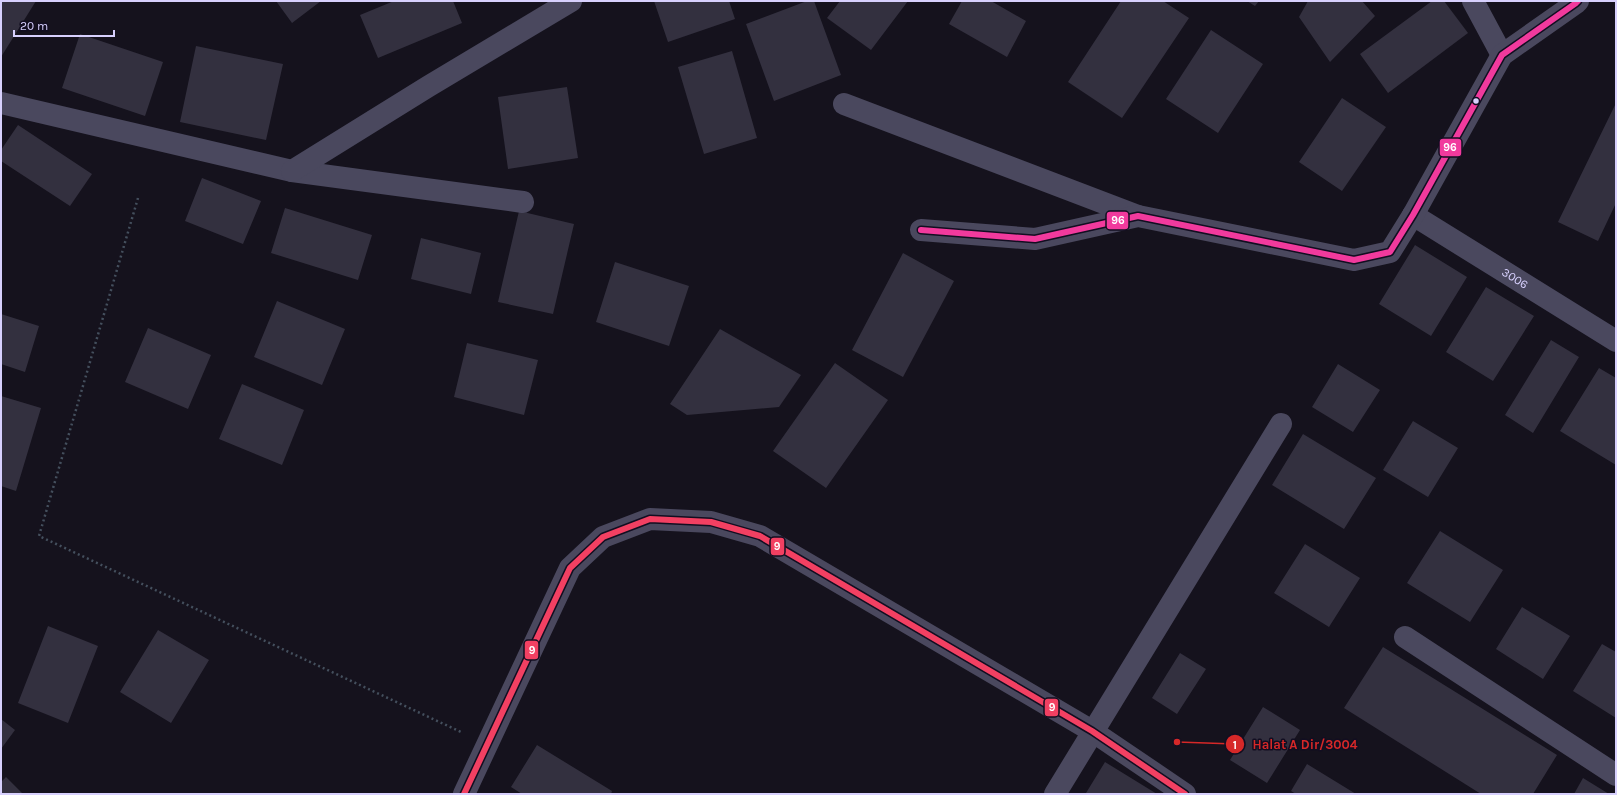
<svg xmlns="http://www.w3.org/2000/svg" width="1617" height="795" font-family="Karla,sans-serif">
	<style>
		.building { fill: #33303f }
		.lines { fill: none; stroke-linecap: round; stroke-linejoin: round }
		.path { stroke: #444f5d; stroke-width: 2.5; stroke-dasharray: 2 3; stroke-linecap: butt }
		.minor { stroke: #4a485e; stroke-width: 22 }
		.bus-1-casing { stroke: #120e21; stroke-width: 9 }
		.bus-2-casing { stroke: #120e21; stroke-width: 9 }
		.bus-1 { stroke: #f13a9d; stroke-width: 6 }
		.bus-2 { stroke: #f24062; stroke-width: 6 }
		.bus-dot { fill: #d7d0fd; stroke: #120e21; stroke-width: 1.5 }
		.labels { text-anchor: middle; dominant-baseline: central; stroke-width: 3; stroke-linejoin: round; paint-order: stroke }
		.street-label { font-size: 12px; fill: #d7d0fd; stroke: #120e21 }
		.leader { fill: none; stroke: #d62828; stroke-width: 1.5 }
		.callout-dot { fill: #d62828; stroke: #120e21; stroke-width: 1.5 }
		.mark-label { font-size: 12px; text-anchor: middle; font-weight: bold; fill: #fff }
		.callout-label { font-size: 13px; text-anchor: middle; font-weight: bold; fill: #d62828; stroke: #120e21; stroke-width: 3; stroke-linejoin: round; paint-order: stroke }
		.line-badge { stroke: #120e21; stroke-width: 1.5 }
		.badge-label { font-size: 11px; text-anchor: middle; font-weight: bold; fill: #fff }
	</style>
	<rect width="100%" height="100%" fill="#15121d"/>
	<!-- building -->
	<path class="building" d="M1,1H36L1,57Z
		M276,1H321L292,23Z
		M394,1H453L462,23L378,58L360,15Z
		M654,1H729L735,19L668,42Z
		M807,1H814L841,75L774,101L746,24Z
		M840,1H908L871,50L827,18Z
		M962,1H991L1026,21L1007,57L949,24Z
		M1121,1H1163L1189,18L1122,118L1068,82Z
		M1247,1H1259L1255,6Z
		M1308,1H1362L1375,16L1330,62L1299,17Z
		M1432,1H1444L1468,33L1388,93L1360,54Z
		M1211,30L1263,64L1218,133L1166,99Z
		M80,34L163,62L145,116L62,88Z
		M196,46L283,64L266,140L180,122Z
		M732,51L757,138L704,154L678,67Z
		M567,87L578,158L508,169L498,97Z
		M1342,98L1386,127L1342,191L1299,162Z
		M1616,103V203L1598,241L1558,222Z
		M18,125L92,174L70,206L1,161V150Z
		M202,178L261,201L243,244L185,221Z
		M285,208L372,235L358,280L271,253Z
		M519,211L574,224L553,314L498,302Z
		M421,238L481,253L471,294L411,279Z
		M1415,245L1467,277L1431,336L1379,304Z
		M903,253L954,281L903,377L852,350Z
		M615,262L689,286L669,346L596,322Z
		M1486,287L1534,316L1493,381L1446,352Z
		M277,301L345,329L322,385L254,357Z
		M1,314L39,326L25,372L1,364Z
		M148,328L211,355L188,409L125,382Z
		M720,329L801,375L779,407L687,415L670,404Z
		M1551,340L1579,357L1533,433L1505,415Z
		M467,343L538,360L524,415L454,397Z
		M835,363L888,400L826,488L773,451Z
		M1338,364L1380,390L1353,432L1312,407Z
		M1599,368L1616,378V465L1560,431Z
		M242,384L304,410L282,465L219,439Z
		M1,396L41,408L16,491L1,486Z
		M1413,421L1458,448L1428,497L1383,470Z
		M1303,434L1376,478L1344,529L1272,485Z
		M1440,531L1503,570L1470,622L1407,583Z
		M1305,544L1360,578L1329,627L1274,593Z
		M1522,607L1570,636L1543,679L1496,649Z
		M48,626L98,646L68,723L18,703Z
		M158,630L209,660L171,723L120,692Z
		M1602,644L1616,652V718L1573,691Z
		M1383,647L1557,755L1533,794H1481L1344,708Z
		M1180,653L1206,669L1177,714L1152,698Z
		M1263,707L1300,730L1267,783L1230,760Z
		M1,719L15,730L1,749Z
		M537,745L612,791L611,794H522L511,787Z
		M1105,762L1157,794L1086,793Z
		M1307,764L1356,794H1296L1291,791Z
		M6,777L23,794H1V782Z
		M1583,778L1609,794H1574Z"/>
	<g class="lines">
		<!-- path -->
		<path class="path" d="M138,198L39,536L461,732"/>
		<!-- minor -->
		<g class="minor">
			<path d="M1473,1L1502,55"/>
			<path d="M1,103L292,171L523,202"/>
			<path d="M844,104L1138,216"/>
			<path d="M292,171L429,86L571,1"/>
			<path id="s1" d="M1413,215L1616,341"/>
			<path d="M921,230L1035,239L1138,216L1354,260L1390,252L1413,215L1502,55L1576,3L1578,1"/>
			<path d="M1405,637L1616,775"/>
			<path d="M464,794L570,568L603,537L650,519L711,522L760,536L1092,731L1185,794"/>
			<path d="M1055,794L1281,424"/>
		</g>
		<defs>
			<path id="bus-1" d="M921,230L1035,239L1138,216L1354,260L1390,252L1413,215L1502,55L1576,3L1578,1"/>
			<path id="bus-2" d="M464,794L570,568L603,537L650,519L711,522L760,536L1092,731L1185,794"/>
		</defs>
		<!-- bus-1 casing -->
		<use href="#bus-1" class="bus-1-casing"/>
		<!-- bus-2 casing -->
		<use href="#bus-2" class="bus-2-casing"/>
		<!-- bus-1 -->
		<use href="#bus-1" class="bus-1"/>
		<!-- bus-2 -->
		<use href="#bus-2" class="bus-2"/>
	</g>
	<!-- markers -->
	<circle class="bus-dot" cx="1476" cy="101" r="3.5"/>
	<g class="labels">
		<!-- street labels -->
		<g class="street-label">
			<text stroke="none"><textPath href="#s1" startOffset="120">3006</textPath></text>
		</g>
	</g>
	<!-- callouts -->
	<path class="leader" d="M1177 742L1235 744"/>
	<g class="callout-dot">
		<circle cx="1177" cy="742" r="4"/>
		<circle cx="1235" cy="744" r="10"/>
	</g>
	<g class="mark-label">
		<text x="1235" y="749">1</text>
	</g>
	<g class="callout-label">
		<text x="1305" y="749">Halat A Dir/3004</text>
	</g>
	<g class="line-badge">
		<rect x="1439" y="138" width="23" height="19" rx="4" fill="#f13a9d"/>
		<rect x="1106" y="211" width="23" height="19" rx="4" fill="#f13a9d"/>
		<rect x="770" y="537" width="15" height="19" rx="4" fill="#f24062"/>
		<rect x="524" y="640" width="15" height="20" rx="4" fill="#f24062"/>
		<rect x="1044" y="698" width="15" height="19" rx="4" fill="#f24062"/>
	</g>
	<g class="badge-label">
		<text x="1450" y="151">96</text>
		<text x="1118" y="224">96</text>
		<text x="777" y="550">9</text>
		<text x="532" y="654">9</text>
		<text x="1052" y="711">9</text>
	</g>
	<!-- border -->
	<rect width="1617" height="795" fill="none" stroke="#d7d0fd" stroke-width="4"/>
	<!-- scale -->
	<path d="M14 30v6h100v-6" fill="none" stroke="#d7d0fd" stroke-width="2"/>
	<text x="20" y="30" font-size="12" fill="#d7d0fd" stroke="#120e21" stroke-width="3" paint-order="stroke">20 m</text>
</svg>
